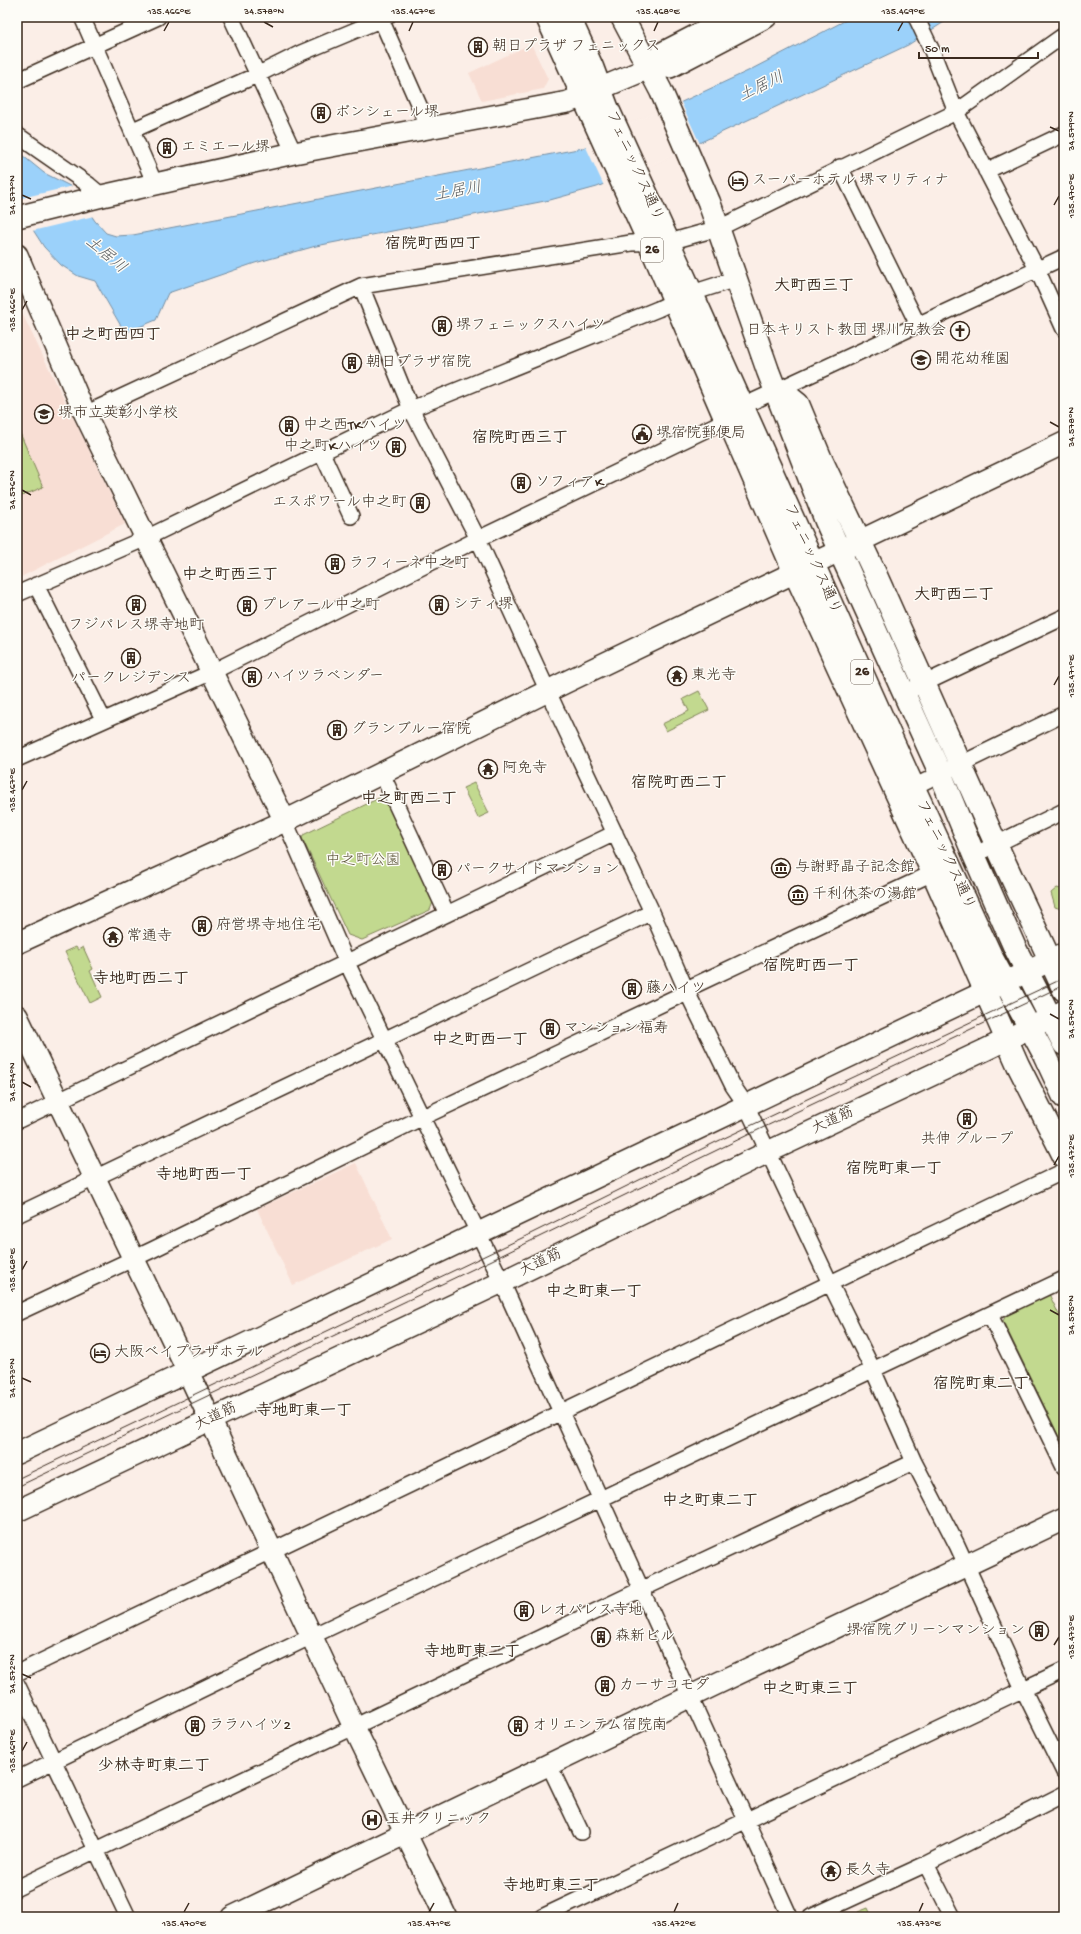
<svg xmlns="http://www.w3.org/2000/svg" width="1081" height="1934" font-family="'Gochi Hand','Klee One',sans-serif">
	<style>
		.built { fill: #f8ded4 }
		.green { fill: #c2d98f; stroke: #7e8256 }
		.water { fill: #9bd1fa; stroke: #758ea2 }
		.pier { fill: #fbeee7 }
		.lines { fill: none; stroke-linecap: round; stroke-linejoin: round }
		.street-casing { stroke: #3b2a1e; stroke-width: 18 }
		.secondary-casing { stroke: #3b2a1e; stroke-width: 24 }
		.highway-casing { stroke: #3b2a1e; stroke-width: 25 }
		.street { stroke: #fdfcf7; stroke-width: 15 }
		.secondary { stroke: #fdfcf7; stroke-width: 21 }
		.highway { stroke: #fdfcf7; stroke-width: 22 }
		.tram { stroke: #3b2a1e; stroke-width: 1 }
		.ticks { fill: none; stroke: #3b2a1e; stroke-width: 1.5 }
		.labels { text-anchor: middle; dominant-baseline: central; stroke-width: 3; stroke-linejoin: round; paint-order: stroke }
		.shield { fill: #fdfcf7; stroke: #75695f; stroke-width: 1 }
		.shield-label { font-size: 14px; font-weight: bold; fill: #3b2a1e }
		.poi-label { font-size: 15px; fill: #3b2a1e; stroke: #fdfcf7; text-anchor: start }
		.street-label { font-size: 15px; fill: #3b2a1e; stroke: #fdfcf7 }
		.park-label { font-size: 15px; fill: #5d563a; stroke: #fdfcf7 }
		.water-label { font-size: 16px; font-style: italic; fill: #585c60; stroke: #fdfcf7 }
		.neighbourhood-label { font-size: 16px; font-weight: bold; fill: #3b2a1e; stroke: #fdfcf7 }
		.neatline { fill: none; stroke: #3b2a1e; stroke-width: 1.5 }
		.ticks-label { font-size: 10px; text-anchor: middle; fill: #3b2a1e }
	</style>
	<rect width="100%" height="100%" fill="#fbeee7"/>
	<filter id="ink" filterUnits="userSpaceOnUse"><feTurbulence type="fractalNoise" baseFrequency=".025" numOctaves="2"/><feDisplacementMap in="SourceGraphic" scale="8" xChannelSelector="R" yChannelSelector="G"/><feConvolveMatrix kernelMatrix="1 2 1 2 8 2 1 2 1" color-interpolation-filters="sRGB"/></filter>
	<g filter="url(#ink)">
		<!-- built -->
		<path class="built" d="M531,44L548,79L543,89L482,101L469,73Z
			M17,303L125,524L17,579Z
			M356,1163L392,1239L293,1285L257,1209Z"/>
		<!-- green -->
		<path class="green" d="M17,426L43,487L17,498Z
			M699,691L709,710L666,731L662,724L689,711L683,699Z
			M474,783L489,813L478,818L463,788Z
			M379,798L385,799L433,902L430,910L362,940L348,935L302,838L303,835Z
			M1057,888L1061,889L1064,894V910L1055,907L1051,893Z
			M76,947L78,950L83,947L93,969L90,971L102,997L90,1003L65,952Z
			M1049,1294L1064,1325V1447L1003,1321L1006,1315Z
			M868,1908L872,1917H860L858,1912Z"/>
		<!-- water -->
		<path class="water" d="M852,17H952L908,45L701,142L597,187L550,200L316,246L255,263L168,293L156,320L125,333L95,281L78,276L61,265L44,247L17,205V151L44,173L72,187L95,221L106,233L116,236L133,235L583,148L748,71Z"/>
		<!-- pier -->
		<path class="pier" d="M680,100L700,144L604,186L585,145Z
			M73,186L94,216L32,231L17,209V199Z"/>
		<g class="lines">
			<defs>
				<path id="street" d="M82,17L155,184
					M231,17L294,153
					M380,17L429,128
					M916,17L932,51L956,112L1037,269L1064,329
					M17,81L158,17
					M133,130L257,75L301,53L387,17
					M17,135L89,185L102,196
					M840,167L918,325
					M986,171L1064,134
					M361,286L411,409L478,539L556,709L652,912L687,992L733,1086L746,1105L830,1283L873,1370L914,1462L957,1545L1023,1689L1064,1772
					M85,414L361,286L631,243L669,242L719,228L956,112L1064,35
					M322,453L351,516
					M36,585L103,719
					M17,594L146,538L411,409L658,309L692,293L736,279
					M904,693L1064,617
					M17,759L212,672L478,539L726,420L733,412L743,406L1064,257
					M382,774L447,914
					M905,791L1064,714
					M285,821L347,963L502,1282L790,1917
					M974,855L1064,811
					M17,1121L615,833
					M17,1215L652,912
					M17,1313L152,1250L423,1117L687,992L695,985L941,869
					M990,1315L1064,1467
					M17,1673L1064,1171
					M17,1684L128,1917
					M549,1765L581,1832
					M17,1779L312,1636L1064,1279
					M926,1864L953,1917
					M17,1888L642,1589L914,1462
					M542,1917L1064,1670
					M811,1917L926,1864L1064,1794"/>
				<path id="secondary" d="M649,68L662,53L732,17
					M17,217L102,196L294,153L568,102L649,68L670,67L766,17
					M17,255L85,414L285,821
					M17,943L285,821L564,683L1064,443
					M17,1016L188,1372L354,1727L446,1917
					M17,1453L1064,954
					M17,1511L502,1282L768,1152L985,1050L1064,1011
					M232,1917L712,1686L1064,1519"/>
				<path id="highway" d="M547,17L649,242L726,420L734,433L795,573L933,873L1018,1065L1064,1156
					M569,17L592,67L607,107L698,307L907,773L992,958L1043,1052L1064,1097
					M622,17L661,91L709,202L768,371L826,521L941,775L974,855L1015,948L1064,1044
					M776,391L788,396L798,404L820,457L874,571L996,844L1064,990"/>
			</defs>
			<!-- street casing -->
			<use href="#street" class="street-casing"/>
			<!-- secondary casing -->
			<use href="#secondary" class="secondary-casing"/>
			<!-- highway casing -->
			<use href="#highway" class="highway-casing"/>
			<!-- street -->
			<use href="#street" class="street"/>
			<!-- secondary -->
			<use href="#secondary" class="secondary"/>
			<!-- highway -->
			<use href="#highway" class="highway"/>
			<!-- tram -->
			<path class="tram" d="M17,1479L522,1238L716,1142L1064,978
				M17,1487L492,1260L758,1130L1064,985"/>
		</g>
	</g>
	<!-- ticks -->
	<path class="ticks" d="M264,22L273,27M164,31L169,22M409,31L413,22M654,31L658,22M898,31L903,22M1050,127L1059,131M22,195L31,199M1054,205L1059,196M22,310L27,301M1050,422L1059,427M22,490L31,495M1054,685L1059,676M22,790L27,781M1050,1014L1059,1019M22,1082L31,1087M1054,1165L1059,1156M22,1270L27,1261M1050,1310L1059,1315M22,1378L31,1382M1054,1645L1059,1637M22,1674L31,1678M22,1751L27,1742M184,1912L189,1903M429,1912L434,1903M674,1912L678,1903M919,1912L923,1903"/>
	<!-- icons -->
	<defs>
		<symbol id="building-ring" viewBox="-11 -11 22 22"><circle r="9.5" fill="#fdfcf7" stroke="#3b2a1e" stroke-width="1.5"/><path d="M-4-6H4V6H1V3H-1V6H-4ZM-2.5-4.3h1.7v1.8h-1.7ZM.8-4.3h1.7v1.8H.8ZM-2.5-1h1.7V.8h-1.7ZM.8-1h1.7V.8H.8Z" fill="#3b2a1e"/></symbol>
		<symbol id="hotel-ring" viewBox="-11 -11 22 22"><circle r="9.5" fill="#fdfcf7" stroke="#3b2a1e" stroke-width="1.5"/><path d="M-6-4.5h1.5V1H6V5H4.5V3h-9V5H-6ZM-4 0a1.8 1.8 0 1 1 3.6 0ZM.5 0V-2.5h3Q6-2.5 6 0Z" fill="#3b2a1e"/></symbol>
		<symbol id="church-ring" viewBox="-11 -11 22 22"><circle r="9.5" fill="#fdfcf7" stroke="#3b2a1e" stroke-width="1.5"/><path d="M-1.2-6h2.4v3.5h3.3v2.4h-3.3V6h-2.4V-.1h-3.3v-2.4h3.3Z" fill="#3b2a1e"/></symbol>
		<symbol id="school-ring" viewBox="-11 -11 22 22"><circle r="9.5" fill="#fdfcf7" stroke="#3b2a1e" stroke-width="1.5"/><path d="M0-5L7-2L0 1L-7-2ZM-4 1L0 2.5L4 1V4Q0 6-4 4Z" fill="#3b2a1e"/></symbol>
		<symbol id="civic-ring" viewBox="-11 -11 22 22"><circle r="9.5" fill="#fdfcf7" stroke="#3b2a1e" stroke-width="1.5"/><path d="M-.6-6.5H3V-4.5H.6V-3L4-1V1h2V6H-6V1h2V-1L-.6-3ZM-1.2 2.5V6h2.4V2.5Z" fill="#3b2a1e"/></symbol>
		<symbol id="temple-ring" viewBox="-11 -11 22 22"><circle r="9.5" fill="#fdfcf7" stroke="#3b2a1e" stroke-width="1.5"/><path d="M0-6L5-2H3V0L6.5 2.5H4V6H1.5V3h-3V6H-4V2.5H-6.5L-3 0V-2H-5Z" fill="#3b2a1e"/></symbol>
		<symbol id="museum-ring" viewBox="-11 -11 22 22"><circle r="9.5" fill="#fdfcf7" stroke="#3b2a1e" stroke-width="1.5"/><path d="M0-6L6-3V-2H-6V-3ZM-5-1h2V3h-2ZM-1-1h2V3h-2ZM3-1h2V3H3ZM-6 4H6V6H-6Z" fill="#3b2a1e"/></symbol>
		<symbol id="hospital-ring" viewBox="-11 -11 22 22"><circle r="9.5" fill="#fdfcf7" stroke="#3b2a1e" stroke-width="1.5"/><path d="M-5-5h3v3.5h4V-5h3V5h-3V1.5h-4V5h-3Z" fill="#3b2a1e"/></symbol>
	</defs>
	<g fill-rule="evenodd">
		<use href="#building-ring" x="467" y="36" width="22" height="22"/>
		<use href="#building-ring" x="310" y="102" width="22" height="22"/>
		<use href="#building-ring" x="156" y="137" width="22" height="22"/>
		<use href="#hotel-ring" x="727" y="170" width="22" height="22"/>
		<use href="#building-ring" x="431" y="315" width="22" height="22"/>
		<use href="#church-ring" x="949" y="320" width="22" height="22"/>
		<use href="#school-ring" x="910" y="349" width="22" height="22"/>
		<use href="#building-ring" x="341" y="352" width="22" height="22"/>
		<use href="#school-ring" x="33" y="403" width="22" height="22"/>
		<use href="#building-ring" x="278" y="415" width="22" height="22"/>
		<use href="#civic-ring" x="631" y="423" width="22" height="22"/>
		<use href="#building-ring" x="385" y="436" width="22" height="22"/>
		<use href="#building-ring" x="510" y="472" width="22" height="22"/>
		<use href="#building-ring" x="409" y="492" width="22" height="22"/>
		<use href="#building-ring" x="324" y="553" width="22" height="22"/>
		<use href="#building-ring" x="125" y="594" width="22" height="22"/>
		<use href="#building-ring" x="428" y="594" width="22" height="22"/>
		<use href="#building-ring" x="236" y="595" width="22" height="22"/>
		<use href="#building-ring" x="120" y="647" width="22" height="22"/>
		<use href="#temple-ring" x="666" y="665" width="22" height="22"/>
		<use href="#building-ring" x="241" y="666" width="22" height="22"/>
		<use href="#building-ring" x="326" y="719" width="22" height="22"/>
		<use href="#temple-ring" x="477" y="758" width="22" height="22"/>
		<use href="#museum-ring" x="770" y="857" width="22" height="22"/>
		<use href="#building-ring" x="431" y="859" width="22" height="22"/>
		<use href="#museum-ring" x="787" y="884" width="22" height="22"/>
		<use href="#building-ring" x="191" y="915" width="22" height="22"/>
		<use href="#temple-ring" x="102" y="926" width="22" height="22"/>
		<use href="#building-ring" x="621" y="978" width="22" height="22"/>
		<use href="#building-ring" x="539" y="1018" width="22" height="22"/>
		<use href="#building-ring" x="956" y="1108" width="22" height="22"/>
		<use href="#hotel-ring" x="89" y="1342" width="22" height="22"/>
		<use href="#building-ring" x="513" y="1600" width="22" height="22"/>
		<use href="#building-ring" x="1028" y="1620" width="22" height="22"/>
		<use href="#building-ring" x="590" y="1626" width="22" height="22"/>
		<use href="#building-ring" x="594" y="1675" width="22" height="22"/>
		<use href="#building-ring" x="184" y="1715" width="22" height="22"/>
		<use href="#building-ring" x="507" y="1715" width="22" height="22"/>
		<use href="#hospital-ring" x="361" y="1809" width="22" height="22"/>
		<use href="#temple-ring" x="820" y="1860" width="22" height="22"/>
	</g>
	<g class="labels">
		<!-- shield labels -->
		<g class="shield">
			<rect x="641" y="238" width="22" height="24" rx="3"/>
			<rect x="851" y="660" width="22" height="24" rx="3"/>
		</g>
		<g class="shield-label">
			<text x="652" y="250">26</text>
			<text x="862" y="672">26</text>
		</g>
		<!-- poi labels -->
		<g class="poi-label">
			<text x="492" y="47">朝日プラザ フェニックス</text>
			<text x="335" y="113">ボンシェール堺</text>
			<text x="181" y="148">エミエール堺</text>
			<text x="752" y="181">スーパーホテル 堺マリティナ</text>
			<text x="456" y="326">堺フェニックスハイツ</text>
			<text x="946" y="331" text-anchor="end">日本キリスト教団 堺川尻教会</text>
			<text x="935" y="360">開花幼稚園</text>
			<text x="366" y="363">朝日プラザ宿院</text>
			<text x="58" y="414">堺市立英彰小学校</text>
			<text x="303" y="426">中之西TKハイツ</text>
			<text x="656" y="434">堺宿院郵便局</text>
			<text x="382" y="447" text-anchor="end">中之町Kハイツ</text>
			<text x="535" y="483">ソフィアK</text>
			<text x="406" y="503" text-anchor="end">エスポワール中之町</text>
			<text x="349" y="564">ラフィーネ中之町</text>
			<text x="453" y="605">シティ堺</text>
			<text x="261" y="606">プレアール中之町</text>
			<text x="136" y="626" text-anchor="middle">フジパレス堺寺地町</text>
			<text x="691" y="676">東光寺</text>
			<text x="266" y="677">ハイツラベンダー</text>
			<text x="131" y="679" text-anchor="middle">パークレジデンス</text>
			<text x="351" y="730">グランブルー宿院</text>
			<text x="502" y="769">阿免寺</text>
			<text x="795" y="868">与謝野晶子記念館</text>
			<text x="456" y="870">パークサイドマンション</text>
			<text x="812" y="895">千利休茶の湯館</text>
			<text x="216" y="926">府営堺寺地住宅</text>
			<text x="127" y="937">常通寺</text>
			<text x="646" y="989">藤ハイツ</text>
			<text x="564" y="1029">マンション福寿</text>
			<text x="967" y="1140" text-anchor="middle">共伸 グループ</text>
			<text x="114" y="1353">大阪ベイプラザホテル</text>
			<text x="538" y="1611">レオパレス寺地</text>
			<text x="1025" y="1631" text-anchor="end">堺宿院グリーンマンション</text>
			<text x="615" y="1637">森新ビル</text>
			<text x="619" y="1686">カーサコモダ</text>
			<text x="209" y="1726">ララハイツ2</text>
			<text x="532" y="1726">オリエンテム宿院南</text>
			<text x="386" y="1820">玉井クリニック</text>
			<text x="845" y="1871">長久寺</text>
		</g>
		<!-- street labels -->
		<g class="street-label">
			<text transform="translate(634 166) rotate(66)">フェニックス通り</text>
			<text transform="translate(812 559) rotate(66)">フェニックス通り</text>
			<text transform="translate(945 855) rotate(65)">フェニックス通り</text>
			<text transform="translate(833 1121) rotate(-25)">大道筋</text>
			<text transform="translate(541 1263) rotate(-26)">大道筋</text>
			<text transform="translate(216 1417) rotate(-26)">大道筋</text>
		</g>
		<!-- park labels -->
		<g class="park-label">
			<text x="363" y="861">中之町公園</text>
		</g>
		<!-- water labels -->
		<g class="water-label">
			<text transform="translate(762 88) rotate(-26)">土居川</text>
			<text transform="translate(458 193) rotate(-10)">土居川</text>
			<text transform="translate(105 256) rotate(40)">土居川</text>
		</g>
		<!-- neighbourhood labels -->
		<g class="neighbourhood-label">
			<text x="433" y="245">宿院町西四丁</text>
			<text x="814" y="287">大町西三丁</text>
			<text x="113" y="336">中之町西四丁</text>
			<text x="520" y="439">宿院町西三丁</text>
			<text x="230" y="576">中之町西三丁</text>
			<text x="954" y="596">大町西二丁</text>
			<text x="679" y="784">宿院町西二丁</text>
			<text x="409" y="800">中之町西二丁</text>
			<text x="811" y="967">宿院町西一丁</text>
			<text x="141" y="980">寺地町西二丁</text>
			<text x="480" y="1041">中之町西一丁</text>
			<text x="894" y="1170">宿院町東一丁</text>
			<text x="204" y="1176">寺地町西一丁</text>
			<text x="594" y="1293">中之町東一丁</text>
			<text x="981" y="1385">宿院町東二丁</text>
			<text x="304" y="1412">寺地町東一丁</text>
			<text x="710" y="1502">中之町東二丁</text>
			<text x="472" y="1653">寺地町東二丁</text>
			<text x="810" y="1690">中之町東三丁</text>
			<text x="154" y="1767">少林寺町東二丁</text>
			<text x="551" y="1887">寺地町東三丁</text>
		</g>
	</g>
	<!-- margin -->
	<rect width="1081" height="1934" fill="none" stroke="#fdfcf7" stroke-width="44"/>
	<!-- scale -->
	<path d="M919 52v6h119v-6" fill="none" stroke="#3b2a1e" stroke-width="2"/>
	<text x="925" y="52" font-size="12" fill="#3b2a1e" stroke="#fdfcf7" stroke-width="3" paint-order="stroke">50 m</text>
	<rect x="22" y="22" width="1037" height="1890" class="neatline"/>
	<g class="ticks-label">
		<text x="169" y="14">135.466°E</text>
		<text x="264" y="14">34.578°N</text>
		<text x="413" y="14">135.467°E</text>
		<text x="658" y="14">135.468°E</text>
		<text x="903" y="14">135.469°E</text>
		<text transform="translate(1070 131) rotate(-90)" y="4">34.579°N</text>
		<text transform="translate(11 195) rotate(-90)" y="4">34.577°N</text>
		<text transform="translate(1070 196) rotate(-90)" y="4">135.470°E</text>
		<text transform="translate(11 310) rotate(-90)" y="4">135.466°E</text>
		<text transform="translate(1070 427) rotate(-90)" y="4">34.578°N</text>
		<text transform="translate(11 490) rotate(-90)" y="4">34.576°N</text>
		<text transform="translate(1070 676) rotate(-90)" y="4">135.471°E</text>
		<text transform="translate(11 790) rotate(-90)" y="4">135.467°E</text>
		<text transform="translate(1070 1019) rotate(-90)" y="4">34.576°N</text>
		<text transform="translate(11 1082) rotate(-90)" y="4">34.574°N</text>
		<text transform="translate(1070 1156) rotate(-90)" y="4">135.472°E</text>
		<text transform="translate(11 1270) rotate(-90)" y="4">135.468°E</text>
		<text transform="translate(1070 1315) rotate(-90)" y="4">34.575°N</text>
		<text transform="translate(11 1378) rotate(-90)" y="4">34.573°N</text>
		<text transform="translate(1070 1637) rotate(-90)" y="4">135.473°E</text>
		<text transform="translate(11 1674) rotate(-90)" y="4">34.572°N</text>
		<text transform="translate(11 1751) rotate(-90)" y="4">135.469°E</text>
		<text x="184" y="1926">135.470°E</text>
		<text x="429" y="1926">135.471°E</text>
		<text x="674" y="1926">135.472°E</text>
		<text x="919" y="1926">135.473°E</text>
	</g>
</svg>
